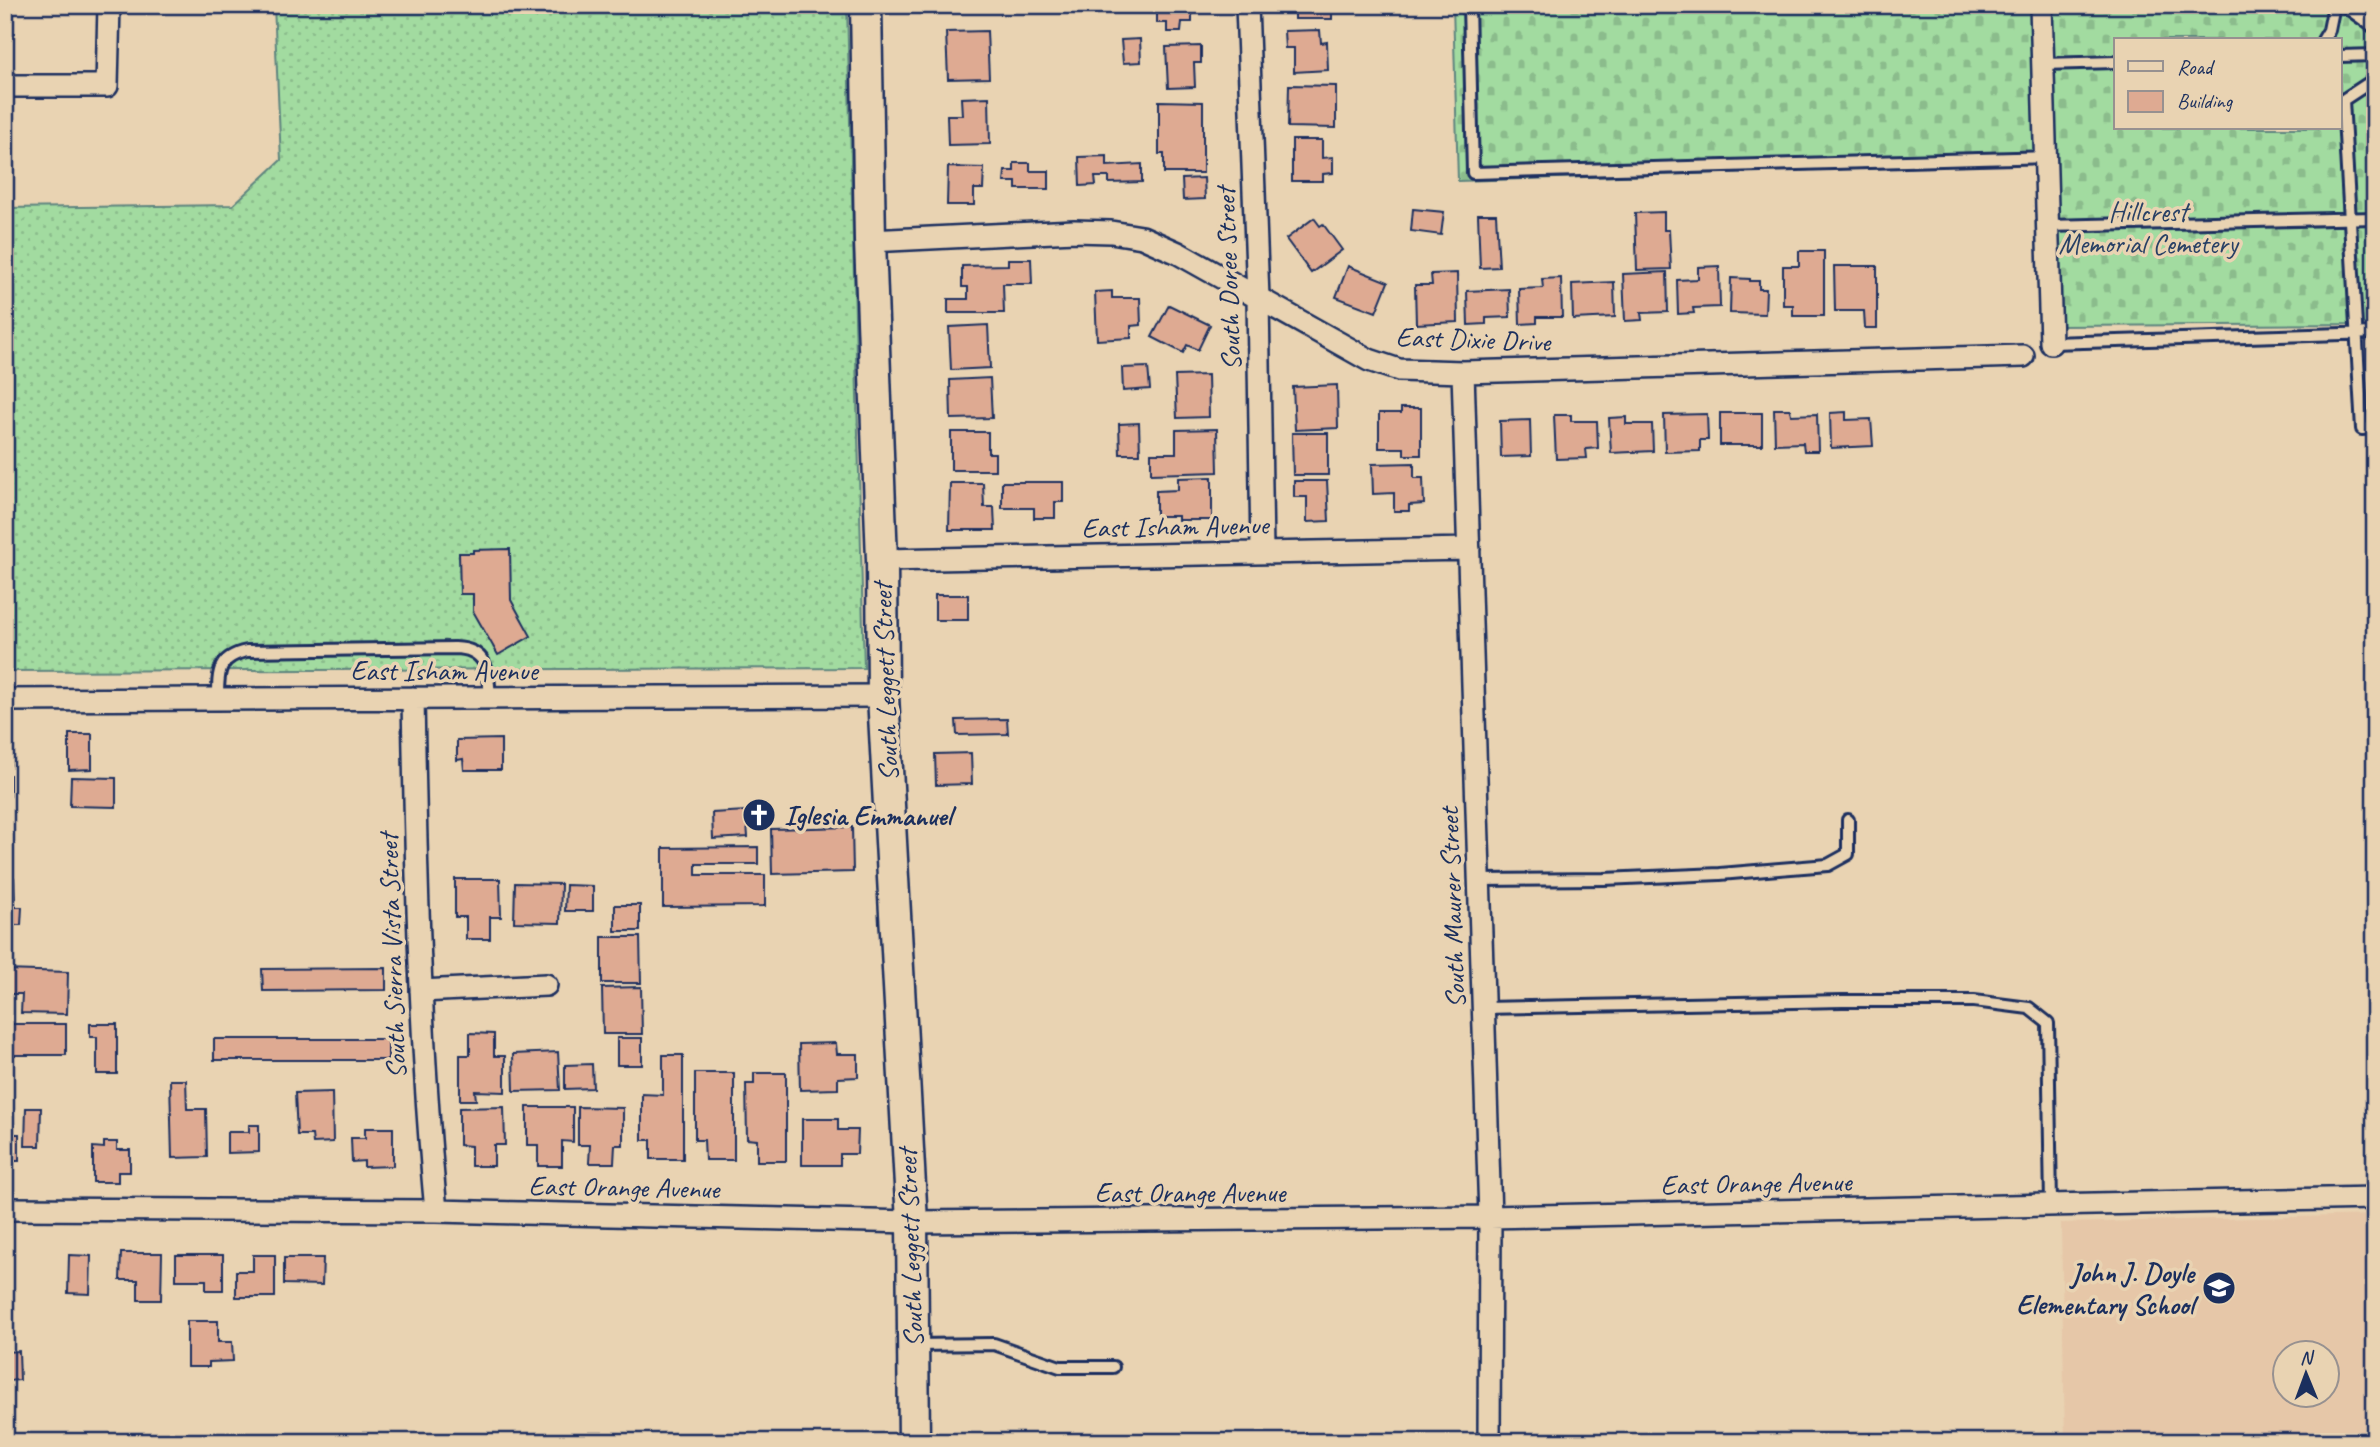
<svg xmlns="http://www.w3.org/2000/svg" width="2380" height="1447" font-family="Caveat,sans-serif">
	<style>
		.built { fill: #e6c7a8; fill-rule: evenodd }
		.grass { fill: url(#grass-dots); stroke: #5e857f; stroke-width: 2 }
		.cemetery { fill: url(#cemetery-stones); stroke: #5e857f; stroke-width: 2; fill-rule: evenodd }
		.building { fill: #deaa92; stroke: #1b2f5e; stroke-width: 2 }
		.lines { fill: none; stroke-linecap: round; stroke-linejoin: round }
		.lane-casing { stroke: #1b2f5e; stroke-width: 16 }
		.street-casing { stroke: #1b2f5e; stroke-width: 26 }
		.secondary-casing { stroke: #1b2f5e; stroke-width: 35 }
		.lane { stroke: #e9d3b2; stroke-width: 10 }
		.street { stroke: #e9d3b2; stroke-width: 21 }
		.secondary { stroke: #e9d3b2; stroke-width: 30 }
		.labels { text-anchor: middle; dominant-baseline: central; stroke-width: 7; stroke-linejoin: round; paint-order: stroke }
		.park-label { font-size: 28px; fill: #284065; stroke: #e9d3b2 }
		.street-label { font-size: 28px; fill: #1b2f5e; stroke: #e9d3b2 }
		.poi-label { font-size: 28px; font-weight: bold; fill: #1b2f5e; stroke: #e9d3b2; text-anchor: start }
	</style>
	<defs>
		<pattern id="grass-dots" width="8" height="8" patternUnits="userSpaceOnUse" patternTransform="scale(1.75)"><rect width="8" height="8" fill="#a2dba0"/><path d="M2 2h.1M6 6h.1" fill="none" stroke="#8bbc8c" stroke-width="1.8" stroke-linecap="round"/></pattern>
		<pattern id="cemetery-stones" width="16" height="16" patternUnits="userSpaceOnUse" patternTransform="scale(1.75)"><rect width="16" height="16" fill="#a2dba0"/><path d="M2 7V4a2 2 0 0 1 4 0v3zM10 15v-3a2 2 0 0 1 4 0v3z" fill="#8bbc8c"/></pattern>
	</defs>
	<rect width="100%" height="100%" fill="#e9d3b2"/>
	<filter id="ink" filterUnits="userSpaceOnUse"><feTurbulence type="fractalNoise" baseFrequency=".0143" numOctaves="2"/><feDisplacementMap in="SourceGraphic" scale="14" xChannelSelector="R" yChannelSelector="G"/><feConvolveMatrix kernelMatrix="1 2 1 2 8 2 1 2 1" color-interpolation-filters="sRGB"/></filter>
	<g filter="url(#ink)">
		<!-- built -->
		<path class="built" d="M2375,1215V1442H2065L2061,1223ZM2286,1352H2328V1394H2286Z"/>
		<!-- grass -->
		<path class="grass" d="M274,5H847L864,668L5,671V208L233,205L281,160Z"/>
		<!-- cemetery -->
		<path class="cemetery" d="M1453,5H2375V324L2055,326L2034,163L1458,181ZM2116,40H2340V128H2116Z"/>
		<!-- building -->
		<path class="building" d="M1157,5H1192V22H1182L1181,32H1167V23H1157Z
			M1295,5H1332V19H1295Z
			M1320,30L1321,43L1327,42L1328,70L1294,72V48H1285L1284,31Z
			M987,31L989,78L948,79L946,32Z
			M1140,39L1141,62L1123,63L1121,40Z
			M1201,46V63H1194L1195,87L1168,88L1166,47Z
			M1289,85L1336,86V128L1288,127Z
			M989,97L990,144L948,145L947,115H962L961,98Z
			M1159,101L1203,102V173H1164V154H1159Z
			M1292,140H1322V158L1333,157V173L1323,174V181H1292Z
			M1107,156V166L1142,164V182L1109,183V177H1095L1096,185L1080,186L1079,157Z
			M1014,163H1030V171H1049V189H1016V182H1004L1005,171H1014Z
			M948,167L984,168L983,189H974V205H947Z
			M1204,178L1205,199L1183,200L1182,179Z
			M1413,209L1444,212L1441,235L1411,231Z
			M1664,212V230H1669L1671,269L1637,270L1635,213Z
			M1478,214H1496L1499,267L1480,268Z
			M1314,218L1320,226L1323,224L1342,250L1311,273L1286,239Z
			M1799,251H1824V316H1793V305H1783V266H1799Z
			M1008,259H1031L1032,284H1003L1004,313H948V299H968V287H962V266L1008,265Z
			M1348,266L1388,282L1376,312L1336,297Z
			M1719,266L1720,307L1693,308L1694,313L1678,314L1677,280L1698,279V267Z
			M1834,266H1877V328H1865L1864,311H1835Z
			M1667,272L1668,312L1641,313L1642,320L1625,321L1623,274Z
			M1457,273L1458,322L1416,324L1415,285H1432L1431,274Z
			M1561,278L1562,317H1537V323L1520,324L1519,289L1543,288L1542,279Z
			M1731,278L1750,279V281H1759V289H1766L1765,314L1730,313Z
			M1614,282L1615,317L1573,319L1572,284Z
			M1509,289L1510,317L1486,318V324L1468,325L1467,291Z
			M1112,291V298H1140L1141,325L1131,326V338L1097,340L1095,292Z
			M1169,305L1210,325L1198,350L1187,345L1183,353L1152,337Z
			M988,325L990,368L951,370L949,327Z
			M1148,367L1150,389L1123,391L1122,368Z
			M1208,375L1209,417L1177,418L1175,376Z
			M990,378L992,418L951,419L950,380Z
			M1337,385L1338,428L1295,430L1293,387Z
			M1401,408H1421V455H1404V448H1379V413H1401Z
			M1774,409H1790L1791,415L1817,414L1818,451H1804L1803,443L1775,444Z
			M1846,412V420L1871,419L1873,446L1831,448L1830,413Z
			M1720,413H1762V445H1720Z
			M1707,414L1708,440H1700V451L1665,452L1664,415Z
			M1554,415H1571V421H1597L1598,448L1586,449L1587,458L1556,459Z
			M1626,417V424H1652L1653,451L1611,453L1609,418Z
			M1530,420L1531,456L1501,457L1500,421Z
			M1139,423L1140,454H1120L1119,424Z
			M1217,429L1218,472L1151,474V453H1176V430Z
			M951,432H988V453H995V470H951Z
			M1292,433H1328V475H1293Z
			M1414,463V478H1423L1424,504L1409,505V511H1394V493L1373,494L1372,464Z
			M1212,477V520H1178V516H1156V491L1178,490V478Z
			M1294,481H1327L1329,521L1307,522V497H1294Z
			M1002,482H1063V502H1055V518H1034V508H1002Z
			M950,483H983L984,507H994L995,530H949Z
			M510,549L511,600L531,636L498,655L473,611V594H460L459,553H473V550Z
			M935,595H968V620H935Z
			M1007,719L1008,734L957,735L956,720Z
			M5,733H9L10,765H5Z
			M69,734H92V769L69,770Z
			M501,739V770H464L463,759L457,760V740Z
			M971,753L972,784L936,785L935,754Z
			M5,775H10V796H5Z
			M71,777L116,778V807L70,806Z
			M746,811L748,837L713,839L712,813Z
			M5,824H11V870H5Z
			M852,827L853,872L772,874L771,829Z
			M758,847V864H696V875H765V906L663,907V848Z
			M5,878H14L15,907H22L21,925H5Z
			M455,879H500L501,917H490V939H466V917H455Z
			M515,883L561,884L560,923L514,922Z
			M566,885L593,886V911H565Z
			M615,905H640V931H615Z
			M602,937H640L641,983H602Z
			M386,968V990L263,991L262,969Z
			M5,970L68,972L67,1014L21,1013L22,994H5Z
			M641,987L642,1034H603L602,988Z
			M5,1024H66V1055H5Z
			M90,1024H117V1074H97V1037H90Z
			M470,1033L494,1034V1056H505V1092L475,1091L476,1100H460V1055H470Z
			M617,1038H642V1065H617Z
			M214,1039H388V1060H214Z
			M836,1043L837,1054H858V1077L838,1078V1089L800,1090L799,1044Z
			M558,1052L560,1090L514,1091L513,1054Z
			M663,1055H683V1159H651V1140H642V1094L663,1095Z
			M592,1064L593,1088L565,1089V1065Z
			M695,1073H734V1160H705L704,1140H695Z
			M754,1073H786V1161H757V1140L747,1139L746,1084H754Z
			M170,1080H186L187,1109H206L207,1157L172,1158Z
			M332,1092L333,1142L313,1143L312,1135H297L295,1093Z
			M504,1107L505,1145H494V1166H471V1146L459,1145V1108Z
			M527,1107H573V1142L562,1141V1166H538V1145H527Z
			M578,1107L623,1108V1145H615L614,1163H589L590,1145H578Z
			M26,1108H41L40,1146H25Z
			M802,1119H838V1130H858L857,1154H840V1165H802Z
			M249,1125H259V1152L227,1153V1132H249Z
			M365,1128H393V1166L364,1167V1161L352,1162L351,1138H365Z
			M5,1134H19V1161H5Z
			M104,1142H117V1150H130V1172H118V1182H93V1147L104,1148Z
			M121,1253H162L161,1300H138V1280H120Z
			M69,1255L91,1256L90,1294L68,1293Z
			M176,1255H223V1290H206V1280H176Z
			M253,1255H275V1297H236V1271H253Z
			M284,1258H323L322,1285L284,1284Z
			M187,1321H218V1342H232L233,1361L209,1362V1367H187Z
			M19,1351L20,1380L5,1381V1352Z"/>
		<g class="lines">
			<defs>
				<path id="lane" d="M1469,5L1473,173L2047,157
					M2343,5L2375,28
					M2323,40L2329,30L2334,5
					M2340,56L2375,55
					M2044,64L2116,62
					M2375,79L2343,100L2362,429L2375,428
					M2048,226L2375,218
					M2051,343L2375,333
					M218,699C218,673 217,657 247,651L455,648C488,649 488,671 490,698
					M1479,880L1604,879L1720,874L1828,865L1848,854V820
					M1483,1008L1842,1001H1974L2029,1008L2048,1023L2051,1205
					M914,1345L994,1344L1060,1367H1113"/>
				<path id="street" d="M1247,5L1258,298L1262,552
					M2041,5L2051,343
					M5,86H107L109,5
					M870,241L1074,231L1111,232L1142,237L1178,253L1369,360L1399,370L1463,372L2023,356
					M1463,372L1490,1217L1489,1442
					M882,560L1469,549
					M413,698C416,869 420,1040 436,1211
					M5,700L883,696
					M421,991L546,985
					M5,1209L436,1211L912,1222L1490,1217L2375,1198"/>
				<path id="secondary" d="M866,5L870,241L882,560L883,696L912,1222L914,1442"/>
			</defs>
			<!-- lane casing -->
			<use href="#lane" class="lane-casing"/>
			<!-- street casing -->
			<use href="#street" class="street-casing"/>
			<!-- secondary casing -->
			<use href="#secondary" class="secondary-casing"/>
			<!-- lane -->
			<use href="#lane" class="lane"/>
			<!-- street -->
			<use href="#street" class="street"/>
			<!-- secondary -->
			<use href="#secondary" class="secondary"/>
		</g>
	</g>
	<!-- icons -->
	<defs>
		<symbol id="church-disc" viewBox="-11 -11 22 22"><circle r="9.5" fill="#1b2f5e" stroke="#e9d3b2"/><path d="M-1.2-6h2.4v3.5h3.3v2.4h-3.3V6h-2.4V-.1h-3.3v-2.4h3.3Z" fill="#fff"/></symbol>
		<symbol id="school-disc" viewBox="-11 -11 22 22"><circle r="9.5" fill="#1b2f5e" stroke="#e9d3b2"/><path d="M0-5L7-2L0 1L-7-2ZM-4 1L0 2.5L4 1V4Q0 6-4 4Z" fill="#fff"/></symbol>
	</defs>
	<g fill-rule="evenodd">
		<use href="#church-disc" x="740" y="796" width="38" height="38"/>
		<use href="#school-disc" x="2200" y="1269" width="38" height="38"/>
	</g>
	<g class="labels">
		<!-- park labels -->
		<g class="park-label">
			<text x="2148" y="211">Hillcrest<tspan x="2148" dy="32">Memorial Cemetery</tspan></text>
		</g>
		<!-- street labels -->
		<g class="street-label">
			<text transform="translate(1228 279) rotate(-92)">South Doree Street</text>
			<text transform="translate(1473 339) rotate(2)">East Dixie Drive</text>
			<text transform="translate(1175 526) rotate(-1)">East Isham Avenue</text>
			<text x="444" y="670">East Isham Avenue</text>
			<text transform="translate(885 682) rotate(-92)">South Leggett Street</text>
			<text transform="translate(1452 908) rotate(-92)">South Maurer Street</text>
			<text transform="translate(392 956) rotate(-92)">South Sierra Vista Street</text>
			<text transform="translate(1756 1183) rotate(-1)">East Orange Avenue</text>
			<text transform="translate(624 1187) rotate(1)">East Orange Avenue</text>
			<text x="1190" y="1192">East Orange Avenue</text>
			<text transform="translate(910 1248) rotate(-92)">South Leggett Street</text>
		</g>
		<!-- poi labels -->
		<g class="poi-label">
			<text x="784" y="815">Iglesia Emmanuel</text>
			<text x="2194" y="1272" text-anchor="end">John J. Doyle<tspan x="2194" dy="32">Elementary School</tspan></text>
		</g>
	</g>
	<!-- margin -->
	<rect width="2380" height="1447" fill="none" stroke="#e9d3b2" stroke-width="28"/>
	<rect x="14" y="14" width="2352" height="1419" fill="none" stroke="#1b2f5e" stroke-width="2.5" filter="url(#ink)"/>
	<!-- legend -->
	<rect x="2114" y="38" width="228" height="91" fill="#e9d3b2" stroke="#979190" stroke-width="2"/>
	<rect x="2128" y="61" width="35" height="10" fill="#e9d3b2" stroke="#979190" stroke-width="2"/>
	<text x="2177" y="74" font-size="21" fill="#1b2f5e">Road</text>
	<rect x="2128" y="91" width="35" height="21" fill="#deaa92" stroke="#979190" stroke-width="2"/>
	<text x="2177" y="108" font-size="21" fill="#1b2f5e">Building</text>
	<!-- north arrow -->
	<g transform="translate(2306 1374) rotate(359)"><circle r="33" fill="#e9d3b2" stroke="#979190" stroke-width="2"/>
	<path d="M0-5L12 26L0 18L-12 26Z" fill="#1b2f5e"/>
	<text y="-10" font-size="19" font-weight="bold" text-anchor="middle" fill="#1b2f5e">N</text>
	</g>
</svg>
